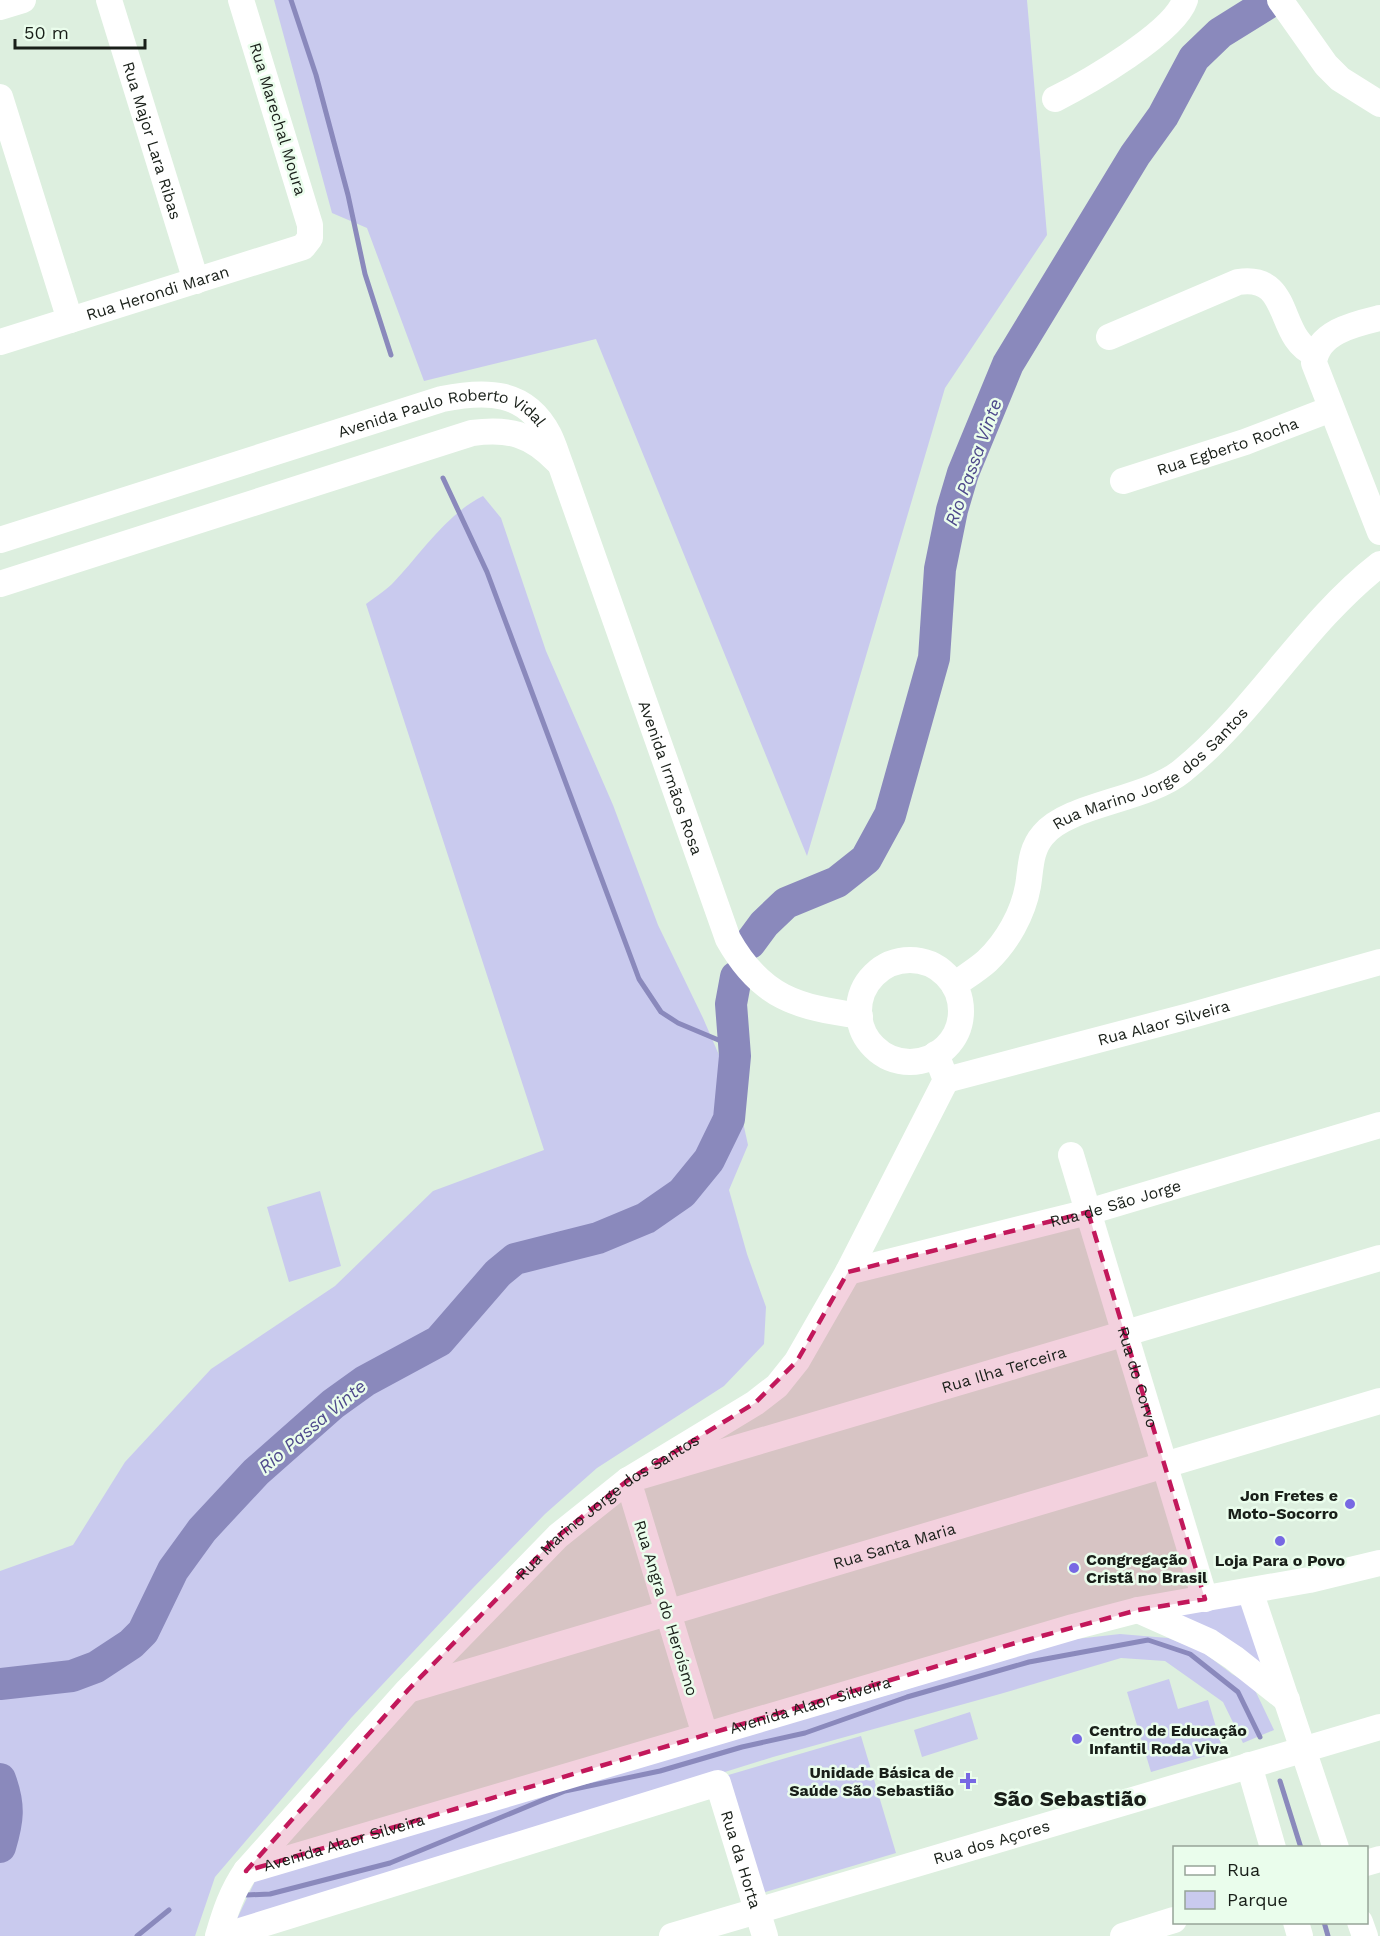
<svg xmlns="http://www.w3.org/2000/svg" width="1380" height="1936" font-family="'Work Sans',sans-serif">
	<style>
		.green { fill: #c9caee }
		.lines { fill: none; stroke-linecap: round; stroke-linejoin: round }
		.stream { stroke: #8a89bc; stroke-width: 5 }
		.river { stroke: #8a89bc; stroke-width: 32 }
		.minor { stroke: #fff; stroke-width: 26 }
		.marked { fill: #c2185b; fill-opacity: 0.2; stroke: #c2185b; stroke-width: 4.5; stroke-dasharray: 12 8; stroke-linejoin: round }
		.poi-dot { fill: #7768e3; stroke: #eafdec; stroke-width: 2 }
		.labels { text-anchor: middle; dominant-baseline: central; stroke-width: 5; stroke-linejoin: round; paint-order: stroke }
		.street-label { font-size: 16px; fill: #191f19; stroke: #eafdec }
		.poi-label { font-size: 16px; font-weight: bold; fill: #191f19; stroke: #eafdec; text-anchor: end }
		.water-label { font-size: 18px; font-style: italic; fill: #4e498b; stroke: #eafdec }
		.district-label { font-size: 22px; font-weight: bold; fill: #191f19; stroke: #eafdec }
	</style>
	<rect width="100%" height="100%" fill="#ddefdf"/>
	<!-- green -->
	<path class="green" d="M274,0H1027L1047,235L945,388L807,856L596,339L424,381L367,228L332,213Z
		M483,496L501,518L546,651L613,805L658,925L703,1018L738,1099L748,1145L729,1190L747,1254L766,1307L764,1344L724,1386L597,1468L545,1514L473,1588L351,1718L215,1877L195,1936H0V1571L73,1545L125,1462L211,1369L335,1286L433,1191L544,1150L366,604C375,597 385,591 392,584C421,554 445,515 483,496Z
		M320,1191L341,1266L289,1282L267,1207Z
		M1246,1596L1270,1676L1172,1609Z
		M1120,1634L1168,1638L1203,1652L1232,1674L1253,1686L1274,1730L1243,1743L1223,1702L1165,1661L1121,1658L1000,1694L773,1757L234,1925L256,1879L821,1713L905,1690L949,1675L1067,1640Z
		M1169,1679L1178,1709L1161,1714L1208,1700L1223,1751L1151,1772L1127,1692Z
		M970,1712L978,1739L922,1757L914,1730Z
		M861,1736L896,1853L759,1894L725,1776Z"/>
	<g class="lines">
		<!-- stream -->
		<path class="stream" d="M291,0L316,75L348,195L365,274L391,355
			M443,478L487,572L639,979L661,1012L678,1023L728,1044L735,1056
			M1280,1781L1301,1848
			M246,1895L270,1894L390,1863L565,1791L660,1771L742,1747L805,1733L907,1697L1029,1662L1148,1640L1190,1654L1238,1692L1260,1737
			M1324,1922L1328,1936
			M137,1936L169,1910"/>
		<!-- river -->
		<path class="river" d="M750,943L764,924L786,903L837,882L866,859L890,815L934,658L940,569L952,510L963,473L1008,364L1135,155L1163,116L1194,58L1220,33L1273,0
			M0,1684L72,1676L96,1667L131,1644L143,1632L173,1570L202,1530L256,1472L333,1404L365,1381L439,1341L498,1273L515,1259L598,1238L646,1218L682,1193L709,1160L729,1119L735,1056L731,1004L736,977
			M0,1779C10,1806 8,1820 0,1847"/>
		<!-- minor -->
		<g class="minor">
			<path id="s1" d="M109,0L196,281"/>
			<path d="M1280,0L1326,65L1340,79L1380,104"/>
			<path d="M0,7L23,0"/>
			<path d="M0,97L70,320"/>
			<path d="M1055,99C1087,83 1174,33 1185,0"/>
			<path d="M1380,318C1355,324 1317,332 1314,363L1380,532"/>
			<path d="M1109,337L1238,282C1293,273 1276,339 1315,354"/>
			<path id="s2" d="M0,342L303,247L310,238V225L241,0"/>
			<path id="s3" d="M1123,481L1245,442L1331,409"/>
			<path id="s4" d="M0,540L442,399C486,390 526,390 549,435C554,445 557,456 561,466L728,939C761,998 797,1007 860,1016"/>
			<path d="M0,584L472,433C509,428 531,434 557,461"/>
			<circle cx="910" cy="1011" r="51"/>
			<path id="s5" d="M954,985C965,977 977,970 987,961C1007,942 1023,914 1028,886C1031,868 1030,850 1043,835C1068,804 1147,800 1182,771C1256,711 1304,623 1380,564"/>
			<path id="s6" d="M946,1080L1189,1016L1380,962"/>
			<path id="s7" d="M1071,1155L1205,1599"/>
			<path id="s8" d="M848,1272L1088,1212L1380,1125"/>
			<path d="M1250,1591L1336,1848"/>
			<path d="M1138,1610L1210,1642L1234,1658L1287,1700"/>
			<path id="s9" d="M411,1689L1380,1401"/>
			<path id="s10" d="M705,1735L628,1480L1380,1258"/>
			<path d="M1249,1765L1273,1848"/>
			<path d="M1366,1863L1380,1859"/>
			<path id="s11" d="M246,1871L1073,1627L1138,1610L1309,1580L1380,1563"/>
			<path d="M1296,1922L1300,1936"/>
			<path d="M1360,1922L1365,1936"/>
			<path id="s12" d="M218,1936C225,1912 232,1891 246,1871L408,1690L558,1536L628,1480L755,1403L777,1386L797,1361L848,1272L946,1080L936,1054"/>
			<path id="s13" d="M224,1936L718,1783L765,1936"/>
			<path id="s14" d="M672,1936L1380,1727"/>
			<path d="M1123,1936L1174,1920"/>
		</g>
	</g>
	<!-- marked area -->
	<path class="marked" d="M1088,1212L1205,1599L1138,1610L1012,1644L246,1871L408,1690L558,1536L628,1480L755,1403L797,1361L848,1272Z"/>
	<!-- markers -->
	<g class="poi-dot">
		<circle cx="1350" cy="1504" r="6"/>
		<circle cx="1280" cy="1541" r="6"/>
		<circle cx="1074" cy="1568" r="6"/>
		<circle cx="1077" cy="1739" r="6"/>
		<path d="M965 1772h6v6h6v6h-6v6h-6v-6h-6v-6h6z"/>
	</g>
	<g class="labels">
		<!-- street labels -->
		<g class="street-label">
			<text transform="translate(278 119) rotate(73)">Rua Marechal Moura</text>
			<text stroke="none"><textPath href="#s1" startOffset="147">Rua Major Lara Ribas</textPath></text>
			<text stroke="none"><textPath href="#s2" startOffset="165">Rua Herondi Maran</textPath></text>
			<text stroke="none"><textPath href="#s4" startOffset="465">Avenida Paulo Roberto Vidal</textPath></text>
			<text stroke="none"><textPath href="#s3" startOffset="110">Rua Egberto Rocha</textPath></text>
			<text stroke="none"><textPath href="#s5" startOffset="310">Rua Marino Jorge dos Santos</textPath></text>
			<text stroke="none"><textPath href="#s4" startOffset="951">Avenida Irmãos Rosa</textPath></text>
			<text stroke="none"><textPath href="#s6" startOffset="225">Rua Alaor Silveira</textPath></text>
			<text stroke="none"><textPath href="#s8" startOffset="276">Rua de São Jorge</textPath></text>
			<text stroke="none"><textPath href="#s10" startOffset="658">Rua Ilha Terceira</textPath></text>
			<text stroke="none"><textPath href="#s7" startOffset="232">Rua do Corvo</textPath></text>
			<text stroke="none"><textPath href="#s12" startOffset="586">Rua Marino Jorge dos Santos</textPath></text>
			<text stroke="none"><textPath href="#s9" startOffset="504">Rua Santa Maria</textPath></text>
			<text transform="translate(666 1608) rotate(73)">Rua Angra do Heroísmo</text>
			<text stroke="none"><textPath href="#s11" startOffset="588">Avenida Alaor Silveira</textPath></text>
			<text stroke="none"><textPath href="#s14" startOffset="333">Rua dos Açores</textPath></text>
			<text stroke="none"><textPath href="#s11" startOffset="102">Avenida Alaor Silveira</textPath></text>
			<text stroke="none"><textPath href="#s13" startOffset="597">Rua da Horta</textPath></text>
		</g>
		<!-- poi labels -->
		<g class="poi-label">
			<text x="1338" y="1495">Jon Fretes e<tspan x="1338" dy="18">Moto-Socorro</tspan></text>
			<text x="1086" y="1559" text-anchor="start">Congregação<tspan x="1086" dy="18">Cristã no Brasil</tspan></text>
			<text x="1280" y="1560" text-anchor="middle">Loja Para o Povo</text>
			<text x="1089" y="1730" text-anchor="start">Centro de Educação<tspan x="1089" dy="18">Infantil Roda Viva</tspan></text>
			<text x="954" y="1772">Unidade Básica de<tspan x="954" dy="18">Saúde São Sebastião</tspan></text>
		</g>
		<!-- water labels -->
		<g class="water-label">
			<text transform="translate(973 462) rotate(-70)">Rio Passa Vinte</text>
			<text transform="translate(312 1426) rotate(-40)">Rio Passa Vinte</text>
		</g>
		<!-- district labels -->
		<g class="district-label">
			<text x="1070" y="1798">São Sebastião</text>
		</g>
	</g>
	<!-- legend -->
	<rect x="1173" y="1846" width="195" height="78" fill="#eafdec" stroke="#96a498" stroke-width="1.5"/>
	<rect x="1185" y="1866" width="30" height="9" fill="#ffffff" stroke="#96a498" stroke-width="1.5"/>
	<text x="1227" y="1876" font-size="18" fill="#191f19">Rua</text>
	<rect x="1185" y="1891" width="30" height="18" fill="#c9caee" stroke="#96a498" stroke-width="1.5"/>
	<text x="1227" y="1906" font-size="18" fill="#191f19">Parque</text>
	<!-- scale -->
	<path d="M15 39v9h130v-9" fill="none" stroke="#191f19" stroke-width="3"/>
	<text x="24" y="39" font-size="18" fill="#191f19" stroke="#eafdec" stroke-width="4.5" paint-order="stroke">50 m</text>
</svg>
